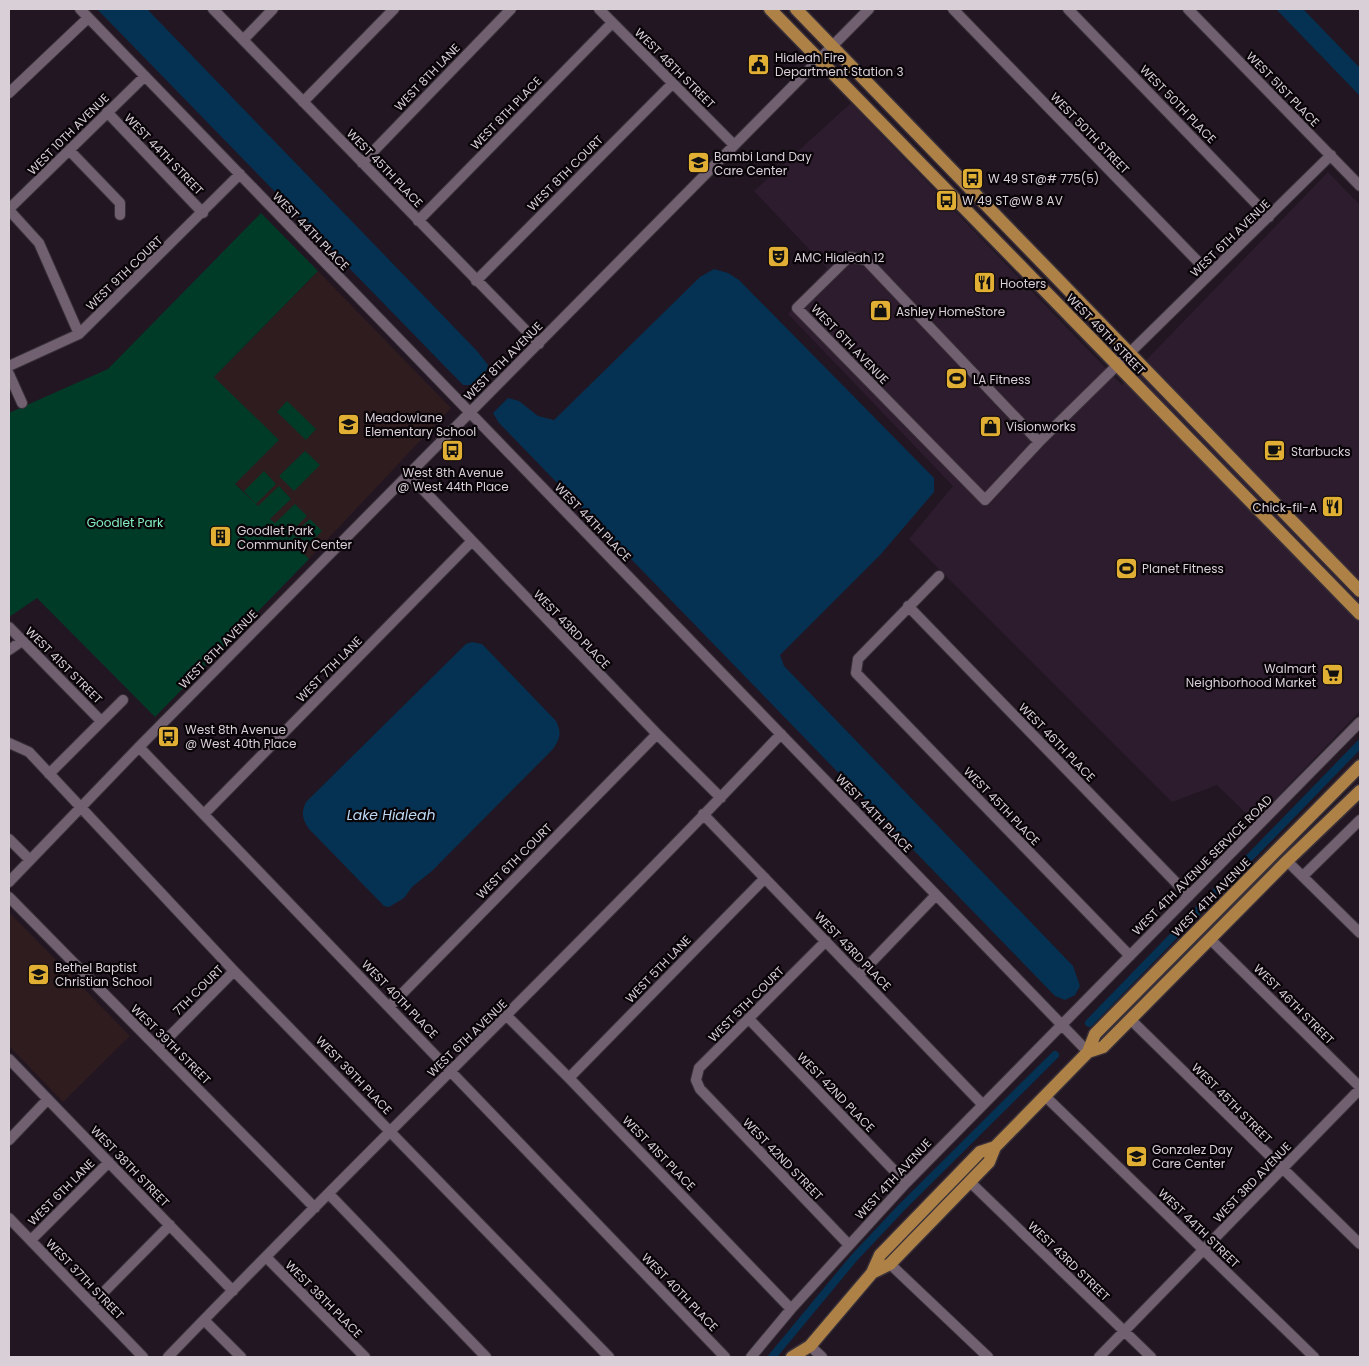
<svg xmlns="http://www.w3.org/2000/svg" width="1369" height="1366" font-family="Poppins,sans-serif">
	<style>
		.built { fill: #2d1c2d }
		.education { fill: #2e1c1f }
		.green { fill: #003b28 }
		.water { fill: #053252 }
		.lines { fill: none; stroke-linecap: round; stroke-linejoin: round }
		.canal { stroke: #053252; stroke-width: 8 }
		.minor-casing { stroke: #383038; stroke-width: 12 }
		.major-casing { stroke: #383038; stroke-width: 15 }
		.minor { stroke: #716170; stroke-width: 10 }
		.major { stroke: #ae8147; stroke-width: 12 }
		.labels { text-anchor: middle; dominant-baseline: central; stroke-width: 4.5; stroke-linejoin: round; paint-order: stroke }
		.poi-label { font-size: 12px; fill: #d8cfd7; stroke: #090408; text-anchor: start }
		.street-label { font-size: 12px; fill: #d8cfd7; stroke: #090408 }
		.park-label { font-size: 12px; fill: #82eec0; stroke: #090408 }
		.water-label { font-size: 14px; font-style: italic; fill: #bcd9f4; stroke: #090408 }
	</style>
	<rect width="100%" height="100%" fill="#221622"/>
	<!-- built -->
	<path class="built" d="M851,103L1122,385L1328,172L1360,205V711L1254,821L1217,785L1172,802L909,539L953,486L788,314L827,268L754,191Z"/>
	<!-- education -->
	<path class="education" d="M318,271L451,408L309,559L235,483L214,377Z
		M9,912L130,1036L63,1102L9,1046Z"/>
	<!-- green -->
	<path class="green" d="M261,213L318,271L214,377L279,440L235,484L258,506L279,486L291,499L270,519L275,523L295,504L307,516L287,536L289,538L310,519L322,531L301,551L309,559L155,717L37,598L9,617V413L108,369Z
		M287,401L316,429L306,440L277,412Z
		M305,451L320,465L294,491L279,476Z
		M264,471L276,484L256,504L244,491Z"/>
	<!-- water -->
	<path class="water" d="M97,9H147L477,351L488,365L487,370L472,385H463Z
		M1276,9H1303L1360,68V96Z
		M714,269L728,273L739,280L934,478V492L881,554L780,655L784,666L1073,966L1080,986L1075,995L1065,1000L1055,996L499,423L493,413L508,398L519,401L538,416L554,420L700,277Z
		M472,642L482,644L556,721C562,733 560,739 553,749L432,871L412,887L404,898L389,907L384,906L309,829C302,819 301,813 306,802L466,644Z"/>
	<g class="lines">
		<!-- canal -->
		<path class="canal" d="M1089,1023L1360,744
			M772,1357L854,1258L901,1208L1055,1055"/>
		<defs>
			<path id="minor" d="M80,9L1088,1052
				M213,9L539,344
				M599,9L734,145
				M953,9L1210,274
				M1068,9L1269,217
				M1188,9L1360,186
				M243,40L273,9
				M9,93L88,18
				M303,102L394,9
				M107,112L203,213
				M70,151L120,203V215
				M362,163L511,9
				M9,209L145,76
				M9,210L39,243L79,334
				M418,221L612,23
				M476,281L672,84
				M9,366L79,334L240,174
				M9,374L22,403
				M1039,442L985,500L797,308L849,257L866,260L1039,442L1331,155
				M409,475L657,734L721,798
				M939,576L858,659L856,673L1130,956
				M908,606L1189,896
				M9,627L101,721
				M9,650L22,641
				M9,743L29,752L234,971L609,1357
				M139,747L725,1357
				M49,774L123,700
				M204,814L471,542
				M703,814L983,1105
				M9,839L30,860
				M1287,861L1360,933
				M1303,876L1360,820
				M9,882L139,747L869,9
				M9,897L315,1208
				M1210,939L1360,1087
				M826,941L699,1068L696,1080L700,1089L849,1245
				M859,975L936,895
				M390,1006L657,734
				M507,1016L569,1078L791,1309
				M749,1019L906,1183
				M1130,1019L1360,1244
				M158,1048L234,971
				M9,1059L233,1291
				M569,1078L765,878
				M1045,1096L1314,1357
				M9,1140L48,1099
				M970,1182L1151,1357
				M329,1194L486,1357
				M9,1218L143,1357
				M31,1240L109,1162
				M266,1257L365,1357
				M890,1264L988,1357
				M92,1304L170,1225
				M204,1320L241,1357
				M810,1346L822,1357
				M168,1357C370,1147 581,946 781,734
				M751,1357L791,1309L906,1183L1360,722
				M1099,1357L1360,1089"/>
			<path id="major" d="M770,9L1360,614
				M796,9L1360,591
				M1088,1052L1095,1034L1360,766
				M872,1273L890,1264L989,1162L995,1147L1088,1052L1103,1047L1287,861L1360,791
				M792,1357L810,1346L872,1273L880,1255L980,1152L995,1147"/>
		</defs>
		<!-- minor casing -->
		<use href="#minor" class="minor-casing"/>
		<!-- major casing -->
		<use href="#major" class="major-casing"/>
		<!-- minor -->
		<use href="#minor" class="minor"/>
		<!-- major -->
		<use href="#major" class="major"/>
	</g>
	<!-- icons -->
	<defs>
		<symbol id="civic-square" viewBox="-11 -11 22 22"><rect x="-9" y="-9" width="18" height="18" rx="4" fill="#e1af34" stroke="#090408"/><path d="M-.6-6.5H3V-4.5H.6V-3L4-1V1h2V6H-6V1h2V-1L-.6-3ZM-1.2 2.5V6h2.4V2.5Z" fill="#111"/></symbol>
		<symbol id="school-square" viewBox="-11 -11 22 22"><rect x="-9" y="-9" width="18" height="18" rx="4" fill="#e1af34" stroke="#090408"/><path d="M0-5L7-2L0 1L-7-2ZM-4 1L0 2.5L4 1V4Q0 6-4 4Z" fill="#111"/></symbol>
		<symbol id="bus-square" viewBox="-11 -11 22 22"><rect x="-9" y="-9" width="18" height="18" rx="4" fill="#e1af34" stroke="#090408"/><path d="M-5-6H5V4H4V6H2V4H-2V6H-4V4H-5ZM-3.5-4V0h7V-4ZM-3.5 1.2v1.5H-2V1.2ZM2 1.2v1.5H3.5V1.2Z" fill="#111"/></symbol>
		<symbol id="theatre-square" viewBox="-11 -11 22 22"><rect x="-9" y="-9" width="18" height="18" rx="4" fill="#e1af34" stroke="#090408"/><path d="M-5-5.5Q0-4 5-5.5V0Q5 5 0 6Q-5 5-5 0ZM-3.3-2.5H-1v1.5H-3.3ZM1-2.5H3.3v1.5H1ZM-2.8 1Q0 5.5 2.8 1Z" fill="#111"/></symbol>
		<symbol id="restaurant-square" viewBox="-11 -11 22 22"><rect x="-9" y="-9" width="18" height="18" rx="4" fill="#e1af34" stroke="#090408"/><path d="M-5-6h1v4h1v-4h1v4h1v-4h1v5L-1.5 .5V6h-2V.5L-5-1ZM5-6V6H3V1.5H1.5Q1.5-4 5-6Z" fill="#111"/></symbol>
		<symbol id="shop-square" viewBox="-11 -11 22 22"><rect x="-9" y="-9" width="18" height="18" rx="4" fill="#e1af34" stroke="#090408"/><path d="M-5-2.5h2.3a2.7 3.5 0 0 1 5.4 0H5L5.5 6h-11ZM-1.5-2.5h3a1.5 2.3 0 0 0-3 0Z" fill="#111"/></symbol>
		<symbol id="stadium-square" viewBox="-11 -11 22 22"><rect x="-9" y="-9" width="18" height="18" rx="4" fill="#e1af34" stroke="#090408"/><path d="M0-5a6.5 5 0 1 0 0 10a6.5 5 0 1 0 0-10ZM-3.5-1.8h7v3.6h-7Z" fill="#111"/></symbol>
		<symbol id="cafe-square" viewBox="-11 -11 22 22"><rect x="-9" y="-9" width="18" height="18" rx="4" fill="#e1af34" stroke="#090408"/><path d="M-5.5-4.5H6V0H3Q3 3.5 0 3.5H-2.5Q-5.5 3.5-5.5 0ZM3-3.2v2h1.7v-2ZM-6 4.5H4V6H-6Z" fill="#111"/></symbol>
		<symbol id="building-square" viewBox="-11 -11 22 22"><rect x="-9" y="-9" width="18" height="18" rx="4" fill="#e1af34" stroke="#090408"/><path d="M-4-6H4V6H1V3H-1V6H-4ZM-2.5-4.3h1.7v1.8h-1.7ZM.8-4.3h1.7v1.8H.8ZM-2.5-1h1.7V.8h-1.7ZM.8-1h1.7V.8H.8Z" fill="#111"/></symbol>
		<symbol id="supermarket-square" viewBox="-11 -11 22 22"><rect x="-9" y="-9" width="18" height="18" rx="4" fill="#e1af34" stroke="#090408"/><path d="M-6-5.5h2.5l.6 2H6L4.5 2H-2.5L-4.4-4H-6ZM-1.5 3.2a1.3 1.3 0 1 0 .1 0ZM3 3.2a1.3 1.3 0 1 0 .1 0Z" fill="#111"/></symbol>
	</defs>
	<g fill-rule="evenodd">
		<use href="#civic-square" x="746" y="52" width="25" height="25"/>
		<use href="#school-square" x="686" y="150" width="25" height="25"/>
		<use href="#bus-square" x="960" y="166" width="25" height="25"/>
		<use href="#bus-square" x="934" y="188" width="25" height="25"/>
		<use href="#theatre-square" x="766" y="244" width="25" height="25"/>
		<use href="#restaurant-square" x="972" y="270" width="25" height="25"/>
		<use href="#shop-square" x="868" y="298" width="25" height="25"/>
		<use href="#stadium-square" x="944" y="366" width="25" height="25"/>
		<use href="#school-square" x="336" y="412" width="25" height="25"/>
		<use href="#shop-square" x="978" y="414" width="25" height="25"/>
		<use href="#bus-square" x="440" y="438" width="25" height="25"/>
		<use href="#cafe-square" x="1262" y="438" width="25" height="25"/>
		<use href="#restaurant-square" x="1320" y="494" width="25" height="25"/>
		<use href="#building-square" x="208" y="524" width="25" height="25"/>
		<use href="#stadium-square" x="1114" y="556" width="25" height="25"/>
		<use href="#supermarket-square" x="1320" y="662" width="25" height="25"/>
		<use href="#bus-square" x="156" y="724" width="25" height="25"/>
		<use href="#school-square" x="26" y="962" width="25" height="25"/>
		<use href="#school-square" x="1124" y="1144" width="25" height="25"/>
	</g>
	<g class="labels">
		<!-- poi labels -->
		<g class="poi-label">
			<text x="775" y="57">Hialeah Fire<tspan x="775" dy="14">Department Station 3</tspan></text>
			<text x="714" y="156">Bambi Land Day<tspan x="714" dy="14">Care Center</tspan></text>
			<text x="988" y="178">W 49 ST@# 775(5)</text>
			<text x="962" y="200">W 49 ST@W 8 AV</text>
			<text x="794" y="257">AMC Hialeah 12</text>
			<text x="1000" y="283">Hooters</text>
			<text x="896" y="311">Ashley HomeStore</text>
			<text x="973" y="379">LA Fitness</text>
			<text x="365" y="417">Meadowlane<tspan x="365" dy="14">Elementary School</tspan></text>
			<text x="1006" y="426">Visionworks</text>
			<text x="1291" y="451">Starbucks</text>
			<text x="453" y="472" text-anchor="middle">West 8th Avenue<tspan x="453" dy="14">@ West 44th Place</tspan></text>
			<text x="1317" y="507" text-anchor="end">Chick-fil-A</text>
			<text x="237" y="530">Goodlet Park<tspan x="237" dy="14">Community Center</tspan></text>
			<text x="1142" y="568">Planet Fitness</text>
			<text x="1316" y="668" text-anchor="end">Walmart<tspan x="1316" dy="14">Neighborhood Market</tspan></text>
			<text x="185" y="729">West 8th Avenue<tspan x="185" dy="14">@ West 40th Place</tspan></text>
			<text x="55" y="967">Bethel Baptist<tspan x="55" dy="14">Christian School</tspan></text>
			<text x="1152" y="1149">Gonzalez Day<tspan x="1152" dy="14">Care Center</tspan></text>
		</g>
		<!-- street labels -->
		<g class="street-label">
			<text transform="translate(675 68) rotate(45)">WEST 48TH STREET</text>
			<text transform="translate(427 77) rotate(-46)">WEST 8TH LANE</text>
			<text transform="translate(1283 89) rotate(46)">WEST 51ST PLACE</text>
			<text transform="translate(1178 104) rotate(46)">WEST 50TH PLACE</text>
			<text transform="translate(506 113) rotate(-46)">WEST 8TH PLACE</text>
			<text transform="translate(1090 133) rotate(46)">WEST 50TH STREET</text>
			<text transform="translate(68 134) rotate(-45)">WEST 10TH AVENUE</text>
			<text transform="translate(164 154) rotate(46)">WEST 44TH STREET</text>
			<text transform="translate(385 168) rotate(46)">WEST 45TH PLACE</text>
			<text transform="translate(565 173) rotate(-45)">WEST 8TH COURT</text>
			<text transform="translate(311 231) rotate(46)">WEST 44TH PLACE</text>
			<text transform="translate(1230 238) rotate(-44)">WEST 6TH AVENUE</text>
			<text transform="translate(124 273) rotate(-44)">WEST 9TH COURT</text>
			<text transform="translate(1106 334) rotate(46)">WEST 49TH STREET</text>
			<text transform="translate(850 344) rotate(46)">WEST 6TH AVENUE</text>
			<text transform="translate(503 361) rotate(-45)">WEST 8TH AVENUE</text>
			<text transform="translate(593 522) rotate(46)">WEST 44TH PLACE</text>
			<text transform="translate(572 629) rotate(46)">WEST 43RD PLACE</text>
			<text transform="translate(218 649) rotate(-45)">WEST 8TH AVENUE</text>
			<text transform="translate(64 665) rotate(45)">WEST 41ST STREET</text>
			<text transform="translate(329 669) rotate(-45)">WEST 7TH LANE</text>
			<text transform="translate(1057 742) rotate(46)">WEST 46TH PLACE</text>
			<text transform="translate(1002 806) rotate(46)">WEST 45TH PLACE</text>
			<text transform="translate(874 813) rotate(46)">WEST 44TH PLACE</text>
			<text transform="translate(514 861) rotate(-45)">WEST 6TH COURT</text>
			<text transform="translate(1202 865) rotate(-45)">WEST 4TH AVENUE SERVICE ROAD</text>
			<text transform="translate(1211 897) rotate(-45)">WEST 4TH AVENUE</text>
			<text transform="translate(853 951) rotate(46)">WEST 43RD PLACE</text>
			<text transform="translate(658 969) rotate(-46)">WEST 5TH LANE</text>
			<text transform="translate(198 990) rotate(-45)">7TH COURT</text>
			<text transform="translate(400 999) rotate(46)">WEST 40TH PLACE</text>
			<text transform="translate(746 1004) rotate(-45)">WEST 5TH COURT</text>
			<text transform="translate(1294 1004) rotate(45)">WEST 46TH STREET</text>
			<text transform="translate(467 1038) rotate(-44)">WEST 6TH AVENUE</text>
			<text transform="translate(171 1044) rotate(45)">WEST 39TH STREET</text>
			<text transform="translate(354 1075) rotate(46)">WEST 39TH PLACE</text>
			<text transform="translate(836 1092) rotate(46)">WEST 42ND PLACE</text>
			<text transform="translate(1232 1103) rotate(45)">WEST 45TH STREET</text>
			<text transform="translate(659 1153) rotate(46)">WEST 41ST PLACE</text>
			<text transform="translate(783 1159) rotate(46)">WEST 42ND STREET</text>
			<text transform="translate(130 1166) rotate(46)">WEST 38TH STREET</text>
			<text transform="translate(893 1179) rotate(-47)">WEST 4TH AVENUE</text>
			<text transform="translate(1252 1182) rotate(-46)">WEST 3RD AVENUE</text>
			<text transform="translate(61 1192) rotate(-45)">WEST 6TH LANE</text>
			<text transform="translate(1199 1228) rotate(44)">WEST 44TH STREET</text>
			<text transform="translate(1069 1261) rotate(44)">WEST 43RD STREET</text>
			<text transform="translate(85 1279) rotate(46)">WEST 37TH STREET</text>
			<text transform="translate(680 1292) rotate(46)">WEST 40TH PLACE</text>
			<text transform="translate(324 1299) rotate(45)">WEST 38TH PLACE</text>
		</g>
		<!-- park labels -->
		<g class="park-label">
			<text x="125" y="522">Goodlet Park</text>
		</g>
		<!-- water labels -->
		<g class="water-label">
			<text x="391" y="815">Lake Hialeah</text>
		</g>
	</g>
	<!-- border -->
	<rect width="1369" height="1366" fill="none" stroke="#d8cfd7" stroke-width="20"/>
</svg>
